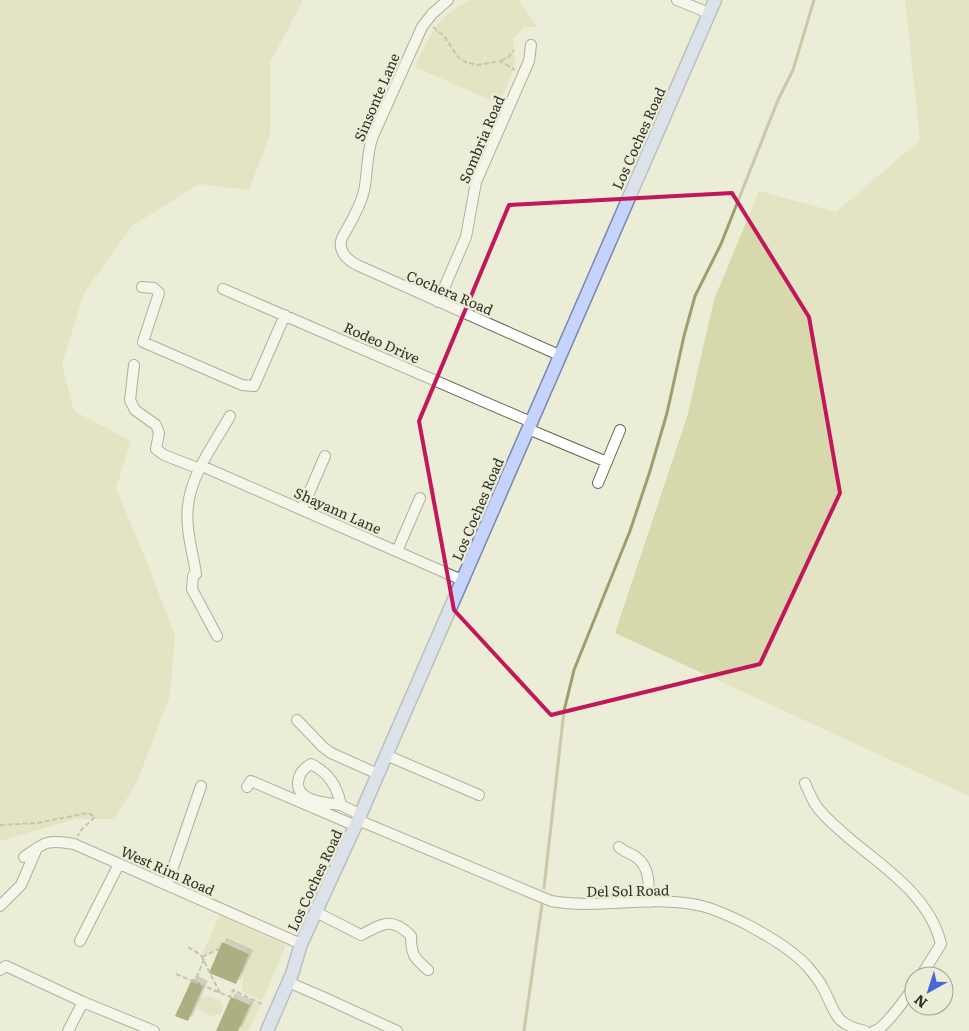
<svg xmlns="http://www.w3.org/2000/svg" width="969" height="1031" font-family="Literata,serif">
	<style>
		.green { fill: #d7d9ad }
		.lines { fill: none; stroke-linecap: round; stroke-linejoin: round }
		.stream { stroke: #9d9f6d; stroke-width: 3 }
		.building { fill: #61621e; filter: url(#shadow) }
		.minor-casing { stroke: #656652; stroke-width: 12 }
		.major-casing { stroke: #7888b1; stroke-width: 15 }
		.path { stroke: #939484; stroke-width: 2; stroke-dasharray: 5 2.5; stroke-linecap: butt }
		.minor { stroke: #fff; stroke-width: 10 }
		.major { stroke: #c6d4fd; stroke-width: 12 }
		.marked { fill: none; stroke: #c2185b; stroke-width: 4; stroke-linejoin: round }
		.labels { text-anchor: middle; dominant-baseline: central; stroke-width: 5; stroke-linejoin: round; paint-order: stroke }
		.street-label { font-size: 14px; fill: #2f3027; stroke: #ecedd7 }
	</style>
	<defs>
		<filter id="shadow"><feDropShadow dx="4" dy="-4" stdDeviation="0" flood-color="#0004"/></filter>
	</defs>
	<rect width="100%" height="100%" fill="#ecedd7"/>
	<!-- green -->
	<path class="green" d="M0,0H303L270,63V134L249,190L199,184L132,226L84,293L62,364L74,411L131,441L116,488L150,570L175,636L170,696L137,782L114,819H76L0,841Z
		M471,0H518L537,26V27H524L513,39L515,66L499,104L415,67C429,36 438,14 471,0Z
		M905,0H969V796L615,633L687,417L714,300L759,191L836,212L920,140Z
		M220,915L286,945L262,1001L242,991L243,974L241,973L249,953L246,952C243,944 232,942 224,940L219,949L204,955L203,952Z
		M206,995L222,1002L221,1005L224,1006L220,1015L216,1014L214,1017L198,1010L199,1008L197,1006L201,997L204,998Z
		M251,1001L260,1005L249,1031H238Z"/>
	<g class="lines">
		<!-- stream -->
		<path class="stream" d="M544,888L564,711L574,670L630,531L650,471L667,413L684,336L695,296L721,244L778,100L793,70L814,0
			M524,1031L542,904"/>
	</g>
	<!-- building -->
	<path class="building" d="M222,942L249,954L236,984L209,973Z
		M192,979L204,985L188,1021L175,1016Z
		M231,997L250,1005L238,1031H216Z"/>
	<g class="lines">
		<defs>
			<path id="minor" d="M448,0L432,14L422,27L373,136C366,154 368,173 364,191C360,208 350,223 342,238C337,250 347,260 357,265L559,355
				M677,0L709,13
				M142,287L154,288L159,293L143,342L242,385L254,386L285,315
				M223,289L531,422
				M438,302L466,237L476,182L529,61L531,45
				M134,365L130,400L135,410L156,425L159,433L156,449L164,455L200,469
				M528,429L607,462
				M202,466L462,580
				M598,483L620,430
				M302,509L325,456
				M397,551L420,498
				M217,636L192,589L193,576L196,574C193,553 185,528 188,506C191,474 215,443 230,416
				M297,720L323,747L331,753L378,774
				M386,755L479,795
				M805,783C808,790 811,797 815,804C824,818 838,828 850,839C885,868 930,897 941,944L921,976
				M247,787L251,781L356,826
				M341,805C328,803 297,802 298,783C299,773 303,769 311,764C329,773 337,786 341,805L361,815
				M358,820L551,901C600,910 656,894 702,906C718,910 734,918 748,925C768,936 791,949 807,966C813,973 819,980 823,988C836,1012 833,1024 865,1031
				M619,847C624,852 631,853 636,857C651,868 649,887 648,902
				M24,857C45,842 48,839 74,844L301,944
				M167,885L201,786
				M0,906L21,885L37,848
				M316,912L361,935C382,924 392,916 411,936C411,955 414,958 428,970
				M80,941L119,864
				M0,970L6,966L83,1002
				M288,982L325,998L397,1031
				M68,1031L83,1002L154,1031
				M874,1031C885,1029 906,997 914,987"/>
			<path id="major" d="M267,1031L292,974L301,944L358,820L715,0"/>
		</defs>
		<!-- minor casing -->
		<use href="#minor" class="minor-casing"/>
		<!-- major casing -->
		<use href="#major" class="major-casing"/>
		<!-- path -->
		<path class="path" d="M433,27L444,36L458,57L465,62L477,65L500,61L515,70
			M501,60L508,58L514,50
			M0,825L37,823L88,813L95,817L80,831L78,836
			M188,947L201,955L220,993
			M202,957L219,949
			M204,959L195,982L230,997L233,990L262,1004
			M176,974L195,982"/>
		<!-- minor -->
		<use href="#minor" class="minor"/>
		<!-- major -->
		<use href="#major" class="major"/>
	</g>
	<!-- marked area -->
	<path d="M0 0H969V1031H0ZM732,193L809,317L840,493L760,664L551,715L454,610L419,421L509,205Z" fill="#ecedd7" fill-opacity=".55" fill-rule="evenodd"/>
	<path class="marked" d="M732,193L809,317L840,493L760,664L551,715L454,610L419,421L509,205Z"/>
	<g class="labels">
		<!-- street labels -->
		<g class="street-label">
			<text transform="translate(376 97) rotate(-67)">Sinsonte Lane</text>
			<text transform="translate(638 138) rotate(-66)">Los Coches Road</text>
			<text transform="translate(481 139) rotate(-67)">Sombria Road</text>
			<text transform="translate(450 292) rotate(23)">Cochera Road</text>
			<text transform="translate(382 342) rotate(24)">Rodeo Drive</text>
			<text transform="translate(477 509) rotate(-67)">Los Coches Road</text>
			<text transform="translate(338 510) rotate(24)">Shayann Lane</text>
			<text transform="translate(168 870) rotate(24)">West Rim Road</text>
			<text transform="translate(314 880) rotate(-65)">Los Coches Road</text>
			<text transform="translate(628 890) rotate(-1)">Del Sol Road</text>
		</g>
	</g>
	<!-- north arrow -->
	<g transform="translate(929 991) rotate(219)"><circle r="24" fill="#ecedd7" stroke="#a0a191"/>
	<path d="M0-4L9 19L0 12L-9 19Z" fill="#4b65da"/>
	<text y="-8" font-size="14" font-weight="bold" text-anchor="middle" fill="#2f3027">N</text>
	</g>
</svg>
